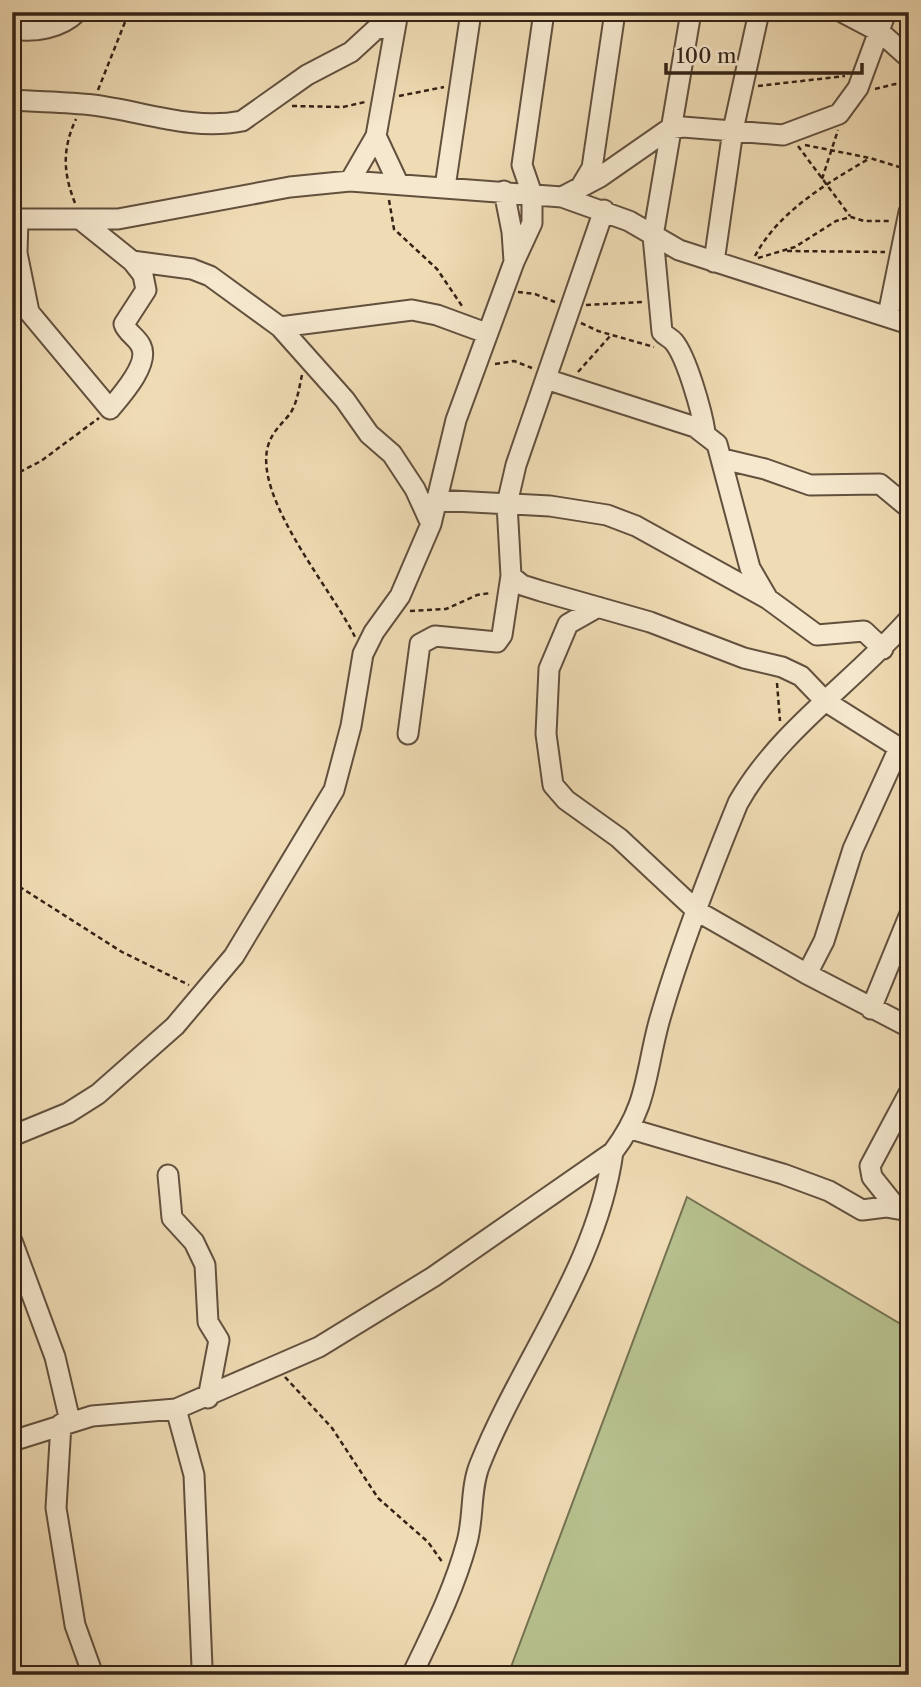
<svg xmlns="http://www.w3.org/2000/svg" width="921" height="1687" font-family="'Libre Caslon Text',serif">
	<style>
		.green { fill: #b7c18f; stroke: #757252; stroke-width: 2 }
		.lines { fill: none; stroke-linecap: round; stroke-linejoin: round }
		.minor-casing { stroke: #62503e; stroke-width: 23 }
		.path { stroke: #332216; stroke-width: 2.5; stroke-dasharray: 5 3.5; stroke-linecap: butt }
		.minor { stroke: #f5e8ce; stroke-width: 19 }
	</style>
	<rect width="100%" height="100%" fill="#efdbb4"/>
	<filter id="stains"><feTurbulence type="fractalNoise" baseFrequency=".00286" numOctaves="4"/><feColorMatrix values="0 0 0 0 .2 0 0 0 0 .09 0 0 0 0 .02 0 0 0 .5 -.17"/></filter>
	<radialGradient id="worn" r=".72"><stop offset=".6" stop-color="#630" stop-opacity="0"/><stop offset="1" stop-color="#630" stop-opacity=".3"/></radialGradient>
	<!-- green -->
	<path class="green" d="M687,1197L909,1329V1675H508Z"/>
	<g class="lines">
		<defs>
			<path id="minor" d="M691,12L653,236L662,332C665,336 671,338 674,342C687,358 702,412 705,432
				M842,12L880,32L909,58
				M12,29C34,33 61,28 77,12
				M12,100C39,102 66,102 93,105C142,111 192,131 242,121L307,75L351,52L376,29L395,27
				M376,136L398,183
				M350,181L376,136L398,12
				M445,187L471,12
				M580,188L592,168L615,12
				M504,191L512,232L514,261
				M562,197L600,177L669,129L683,127L783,135L839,114L858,88L886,12
				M604,210L516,465L507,504L511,576L522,585L541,591L650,622L744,658L782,667L801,676L825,701L909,754
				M12,219H118L290,187L350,181L562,197L629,221L679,250L909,324
				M18,219L17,253L29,312L110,409C121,396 150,364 141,346C137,337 127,333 124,324L146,290L143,275L132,261
				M81,220L132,261L192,269L210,276L280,327L412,310L437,315L486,333
				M714,262L733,130L759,12
				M888,315L909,212
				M280,327L345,400L369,434L392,454L415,489L431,524
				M546,379L695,427L717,444L750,568L768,599
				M723,459L765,469L810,485L880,484L909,508
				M435,500L550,506L607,515L636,526L768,599L817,635L864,631L883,649
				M598,607L568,624L549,669L546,734L553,785L566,800L619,838L697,911L807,974L909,1027
				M408,734L420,644L435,636L497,642L502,635L511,576
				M807,974L824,941L853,849L899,748
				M871,1009L909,916
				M631,1129L783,1174L829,1191L862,1210L886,1207L909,1211
				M12,1136L68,1113L98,1094L175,1026L234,956L334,790L351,726L363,654L374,632L400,596L431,524L456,420L514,262L532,223V194L522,165L544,12
				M168,1175L172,1218L194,1242L205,1265L208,1322L219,1340L208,1398
				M896,1207L872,1177L870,1166L909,1093
				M12,1241L55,1357L70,1421
				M176,1409L194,1475L202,1667
				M61,1424L56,1508L75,1625L93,1675
				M12,1441L92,1416L176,1409L319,1347L433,1277L613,1152C648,1106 645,1074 659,1022C680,948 709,874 738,803C779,730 854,682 909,619
				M412,1675C433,1631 454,1590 467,1542C474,1517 470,1488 480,1464C522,1359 597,1267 613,1152"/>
		</defs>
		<!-- minor casing -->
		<use href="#minor" class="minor-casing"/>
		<!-- path -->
		<path class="path" d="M758,86L845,76
			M875,89L895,84L909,87
			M98,90L129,12
			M399,96L444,87
			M292,106L343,107L365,102
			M805,145L870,158L909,170
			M798,146L850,216
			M822,179L838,130
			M389,200L394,229L437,269L462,306
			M75,203C63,173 62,149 76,119
			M787,251L885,252
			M755,256C779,211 826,184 870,158
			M758,258L795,247L836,221L851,217L864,221H892
			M518,292L535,294L555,302
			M586,305L642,302
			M581,323L598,331L654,347
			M495,364L514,361L532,368
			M578,372L611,335
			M302,375C299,388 297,405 289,415C280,426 272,432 268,446C253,498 333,591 355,637
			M12,476L41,461L99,418
			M410,611L446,609L477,595L491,593
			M777,683L780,721
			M12,882L122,952L189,985
			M285,1377L332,1428L378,1498L428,1542L443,1563"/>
		<!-- minor -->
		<use href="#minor" class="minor"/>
	</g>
	<!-- margin -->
	<rect width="921" height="1687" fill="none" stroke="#efdbb4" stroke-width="42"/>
	<rect x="14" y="14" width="893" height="1659" fill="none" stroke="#332216" stroke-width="3.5"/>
	<rect x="21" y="21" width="879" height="1645" fill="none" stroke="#332216" stroke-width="2"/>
	<!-- scale -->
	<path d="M666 63v10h196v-10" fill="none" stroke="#332216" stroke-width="3.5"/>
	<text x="676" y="63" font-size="21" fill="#332216" stroke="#f5e8ce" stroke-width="5" paint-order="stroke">100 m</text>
	<rect width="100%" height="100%" filter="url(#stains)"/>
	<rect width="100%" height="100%" fill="url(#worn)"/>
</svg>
